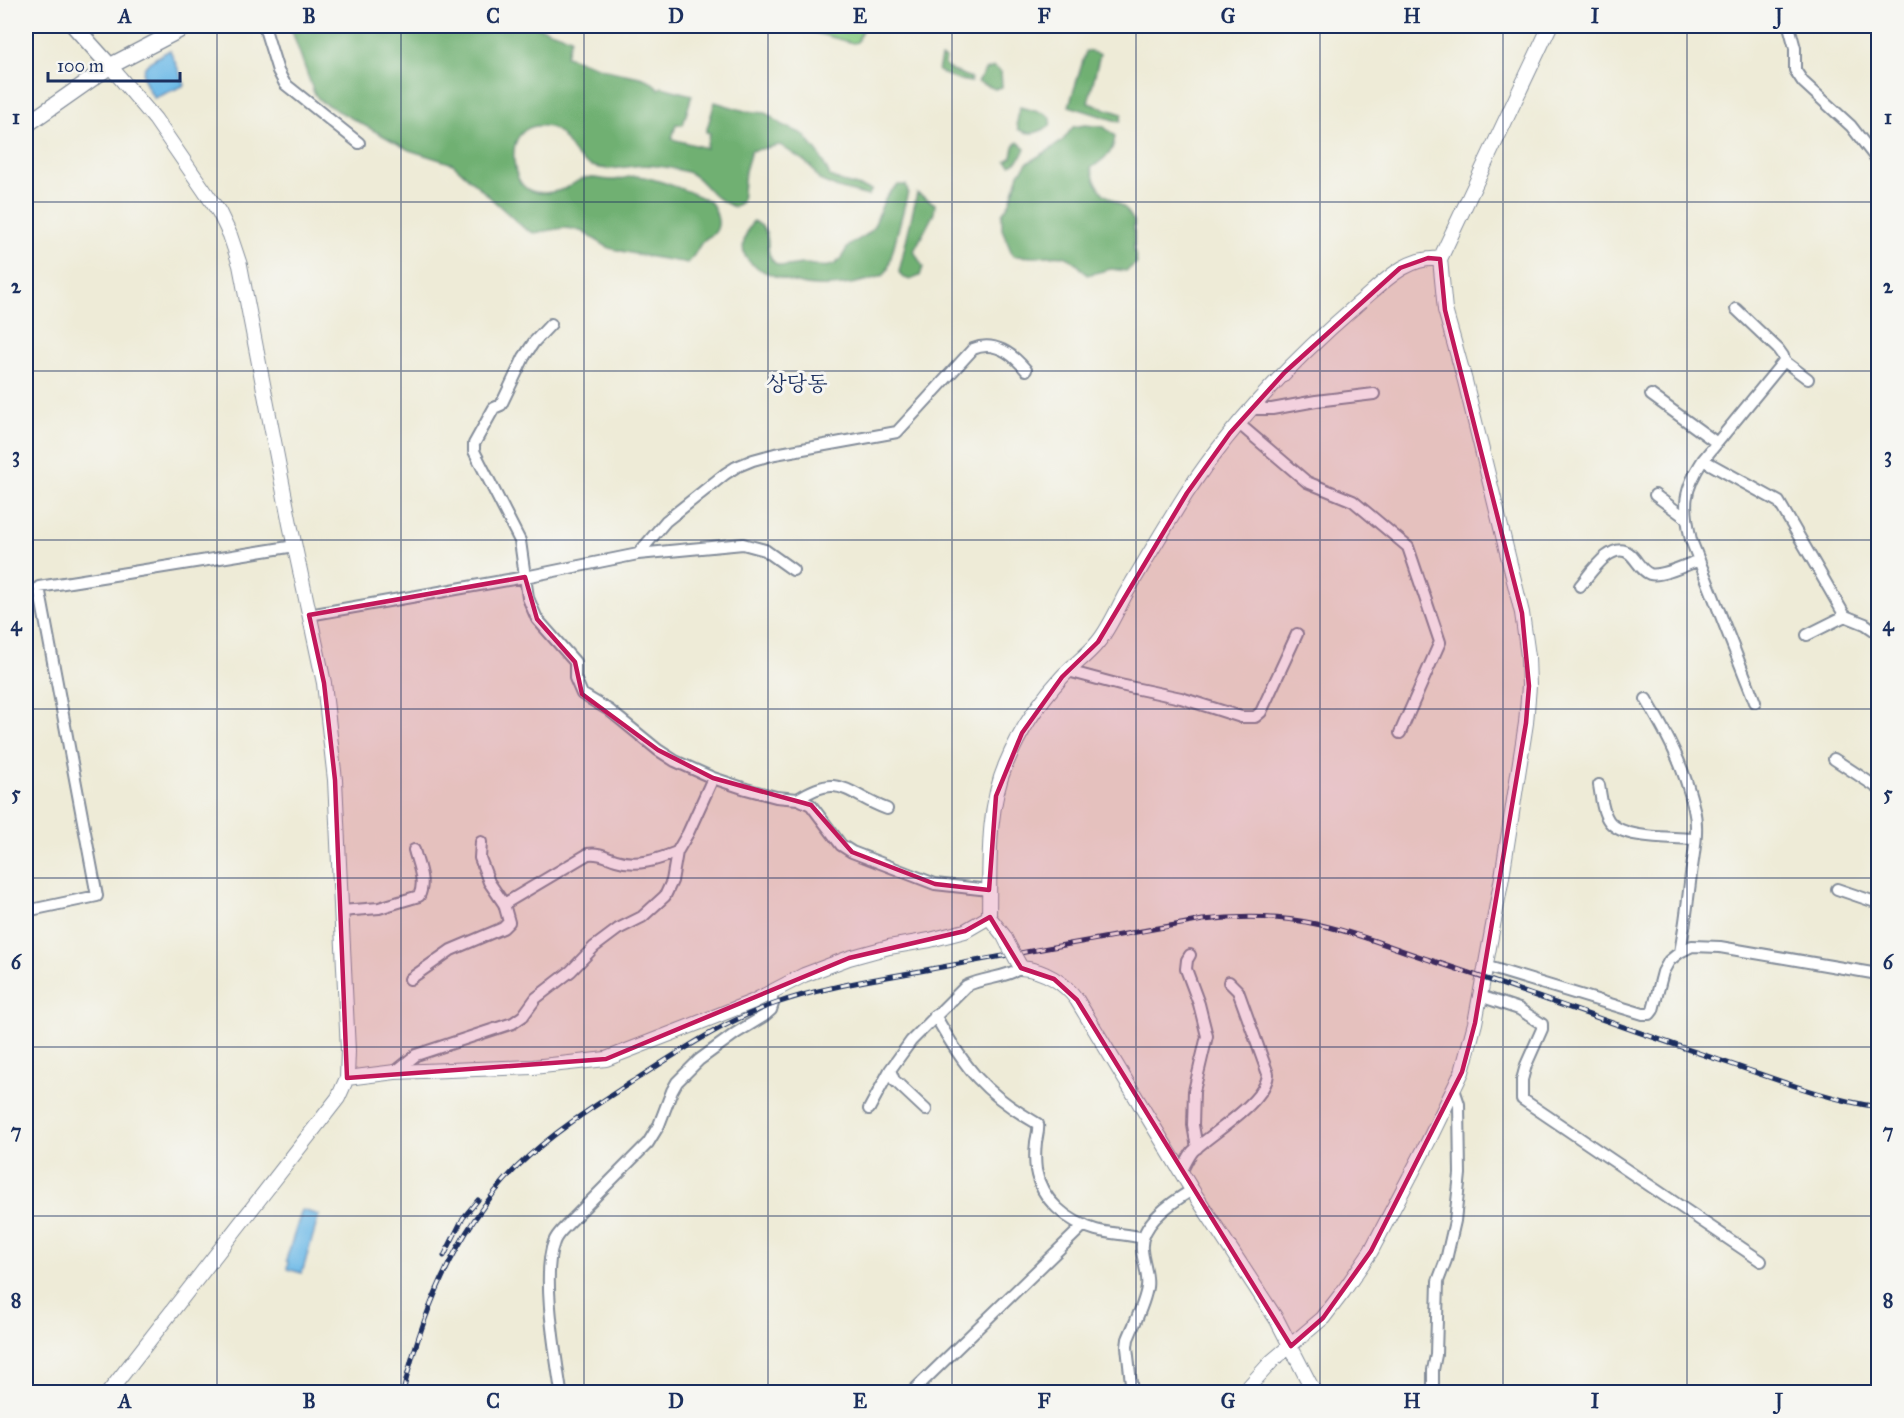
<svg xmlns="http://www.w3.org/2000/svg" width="1904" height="1418" font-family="'IM FELL Great Primer','Noto Serif KR',serif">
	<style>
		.green { fill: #8bcd85; stroke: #537e72; stroke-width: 1.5 }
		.forest { fill: #70b072; stroke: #467068; stroke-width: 1.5 }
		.water { fill: #6ebae7; stroke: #4474a2; stroke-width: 1.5 }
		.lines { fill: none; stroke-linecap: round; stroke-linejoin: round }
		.minor-casing { stroke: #848d9a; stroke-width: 14 }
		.tertiary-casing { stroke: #848d9a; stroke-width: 16 }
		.secondary-casing { stroke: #848d9a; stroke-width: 18 }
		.minor { stroke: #fff; stroke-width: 10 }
		.tertiary { stroke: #fff; stroke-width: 14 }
		.secondary { stroke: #fff; stroke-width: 15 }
		.rail-casing { stroke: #1b2f5e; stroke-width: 5 }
		.rail { stroke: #f6f6f2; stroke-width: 3; stroke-dasharray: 9; stroke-linecap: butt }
		.tertiary-bridge-casing { stroke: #848d9a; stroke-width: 16; stroke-linecap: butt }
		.tertiary-bridge { stroke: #fff; stroke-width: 14 }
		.marked { fill: #c2185b; fill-opacity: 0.2; stroke: #c2185b; stroke-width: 4.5; stroke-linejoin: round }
		.grid { fill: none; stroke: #1b2f5e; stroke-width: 1.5; stroke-opacity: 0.55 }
		.labels { text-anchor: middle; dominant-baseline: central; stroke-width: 6; stroke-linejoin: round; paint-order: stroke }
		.quarter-label { font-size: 21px; fill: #1b2f5e; stroke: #f6f6f2 }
		.neatline { fill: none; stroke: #1b2f5e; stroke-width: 2 }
		.grid-label { font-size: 20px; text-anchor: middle; font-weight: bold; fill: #1b2f5e }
	</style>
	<rect width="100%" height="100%" fill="#f6f6f2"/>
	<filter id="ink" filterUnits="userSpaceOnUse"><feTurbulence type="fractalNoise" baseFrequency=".0167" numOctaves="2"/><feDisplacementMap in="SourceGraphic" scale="12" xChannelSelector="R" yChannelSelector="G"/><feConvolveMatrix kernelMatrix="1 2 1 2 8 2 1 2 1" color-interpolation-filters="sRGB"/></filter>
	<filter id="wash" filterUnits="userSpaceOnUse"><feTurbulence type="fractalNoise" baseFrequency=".008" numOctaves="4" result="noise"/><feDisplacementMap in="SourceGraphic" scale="24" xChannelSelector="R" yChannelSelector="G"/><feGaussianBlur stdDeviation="1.35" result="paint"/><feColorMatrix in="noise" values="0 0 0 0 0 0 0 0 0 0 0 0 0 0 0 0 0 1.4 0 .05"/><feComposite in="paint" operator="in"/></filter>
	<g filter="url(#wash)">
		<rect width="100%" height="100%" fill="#eeebd7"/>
		<!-- green -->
		<path class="green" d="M810,26H864L857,42L853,43L809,31Z"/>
		<!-- forest -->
		<path class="forest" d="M290,26H535L571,38L566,56C585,62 605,71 625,74C640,77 648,77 659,89L662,87L692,95L683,125L676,124L672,139L706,148L710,133L706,132L715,102L745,111L766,113L782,125L803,134L819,154L830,176L842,182L872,190L868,196L838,188L819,180L812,168L804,161L780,145L751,151L745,171L742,202L734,207C727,204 720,201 714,195C705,187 699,176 687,172C671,167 649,164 633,166C618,168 607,171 592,166C572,159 571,143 558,132C549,124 533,124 524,131C515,138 513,150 514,160C515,174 520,189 535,192C543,194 558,192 566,188C573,185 578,179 586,178C595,177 604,180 613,180C621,180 628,176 636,176C649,176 703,195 712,204C715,209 719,219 718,225C717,235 709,235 703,241C697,248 695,256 688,263L639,255L609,248L583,232L574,229L563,228L534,233L525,229L453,164L409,150L320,101L314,93Z
			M1086,51L1100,54L1088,103L1122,114L1120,122L1069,106Z
			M941,57L946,59L945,65L951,70L971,78V82L955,79L938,71Z
			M994,67L1001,72L1002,87L995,89L978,82L985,70Z
			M1020,107L1046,114L1051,119L1050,126C1038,133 1030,136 1018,129L1017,122Z
			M1085,125L1104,127L1115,136C1113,155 1106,157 1091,168L1095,181L1103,193L1126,209L1134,221V249L1137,263L1126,271L1111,269L1087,275C1069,253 1064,254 1037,257C1030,257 1021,256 1013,256L1002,229V214L1010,202L1019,174L1027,163L1051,149L1063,140L1073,127Z
			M1018,142L1025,148C1022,156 1019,162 1010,165L1006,161L1012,157L1014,146Z
			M898,185H906L908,192L888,269L884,275C863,283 838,287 816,286C798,285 754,273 745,256C740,245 747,230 753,221C778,231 760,250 775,263C782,269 794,265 802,264C812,263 819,268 829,266C840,264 842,255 848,247C855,239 867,238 873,228C882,210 881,198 898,185Z
			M917,193L935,204L934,213L914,251L923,267L920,276L910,280L902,277L899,272Z"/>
		<!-- water -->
		<path class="water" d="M170,50L185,85L154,98C134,68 143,65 170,50Z
			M302,1210L319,1215L302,1273L287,1269L288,1263L286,1260Z"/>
	</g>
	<g filter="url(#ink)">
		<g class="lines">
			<defs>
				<path id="minor" d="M264,26L278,71L285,84L359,143
					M1789,26L1795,48V70L1803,82L1851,126L1878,161
					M1736,309L1778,349L1783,356L1784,361L1703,460C1683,491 1683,505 1691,540L1755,702
					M551,324L534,342L524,357L501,405L494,408L474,444V451L520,541L528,598L537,619L575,662V678L582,694L609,710L658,750L675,761L713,778L746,789L776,797L798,799L811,805L841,845L852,852L935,884L989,890
					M1784,361L1808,379
					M1651,395L1717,443
					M1251,409H1272L1316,401L1374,394
					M1238,423L1307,482L1353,501L1408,547L1440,642L1400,733
					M1703,460L1779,502L1845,616L1865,624L1878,633
					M1655,495L1686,518
					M638,554L743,544L765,550L793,570
					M1580,586C1590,574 1612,539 1630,554C1637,560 1641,571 1650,574C1662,577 1688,564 1699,560
					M309,615L525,577L638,554L666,521L725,474L736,467L753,460L775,454L897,432L973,349C994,340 1013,354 1026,370
					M1807,635L1845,616
					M1068,671L1120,685L1181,698L1241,717H1255L1261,712L1297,634
					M1646,699C1668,736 1684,766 1694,809C1699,829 1694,853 1691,874C1688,900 1685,926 1680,952
					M1834,759L1878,788
					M1599,785C1601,796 1602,812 1609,821C1623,840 1672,837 1695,839
					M798,799C840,771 848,795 887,809
					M1837,889L1878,903
					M504,904L588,854C599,852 606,857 616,860C637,867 657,860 677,852
					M26,911L97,896L39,587L295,546
					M341,911L379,908L419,896C426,882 418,865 414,850
					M1190,955L1187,960L1186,969L1199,1004L1207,1036L1194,1091L1193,1125L1197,1148
					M1485,966L1643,1014H1650L1653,1010L1663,972L1669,961L1680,952L1692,946L1720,947L1878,974
					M410,979L451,950L503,928L509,922L504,904L489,882L480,858L481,842
					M1480,996L1519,1009L1542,1024V1029L1526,1065L1522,1080V1099L1761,1261
					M935,1015C965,1069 984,1093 1038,1124C1039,1130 1037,1136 1036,1142C1035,1151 1035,1162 1036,1170C1041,1200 1068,1222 1096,1230C1111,1234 1128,1234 1143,1238
					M890,1070L894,1080L926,1110
					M395,1072L416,1055L513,1023L523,1016L536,998L571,971L594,947L618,929L642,917L665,896L672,881L677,852L688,833L713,778
					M869,1109L890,1070L911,1041L966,986C984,977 1003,979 1021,968
					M1181,1172C1185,1165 1188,1157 1193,1151C1213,1132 1266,1102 1268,1074L1238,991L1229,982
					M561,1392C556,1357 541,1274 554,1242C556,1236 561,1231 565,1227L648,1143L659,1125L672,1091L677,1082L699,1060L736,1033L764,1016L771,1010L773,1004L771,992
					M912,1392L1084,1225
					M1132,1392L1127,1347L1128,1339C1134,1324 1145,1303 1147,1287C1149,1275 1143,1263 1142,1250C1139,1224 1172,1202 1192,1190
					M1433,1392V1370L1436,1355L1438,1281L1446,1260L1455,1221L1460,1174L1459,1104L1454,1089"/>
				<path id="tertiary" d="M989,917L1004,936L1008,944
					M1019,964L1021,968C1044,970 1065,983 1077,1000L1192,1190L1277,1320L1314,1392
					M347,1078L395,1072L533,1067L606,1059L752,1002L804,975L849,958L889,947L930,940L965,931L989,917C990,867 986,811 1006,764C1019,733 1039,702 1062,677C1073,665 1088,655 1098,642C1109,629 1117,610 1125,595C1145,561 1165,527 1186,494C1233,422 1294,359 1359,303C1382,284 1407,255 1440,259L1550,26
					M109,1392L338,1098L347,1078L348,1051L335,780L324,683L290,524L240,265L230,235L219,212L155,119L110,66
					M1244,1392L1272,1361L1323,1318L1343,1292L1371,1251L1428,1142L1462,1072L1475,1023L1502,877L1526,723L1529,686L1528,656L1522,613L1465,381L1445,310L1440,259"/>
				<path id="secondary" d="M74,26L110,66
					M26,125L110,66L187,26"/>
			</defs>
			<!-- minor casing -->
			<use href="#minor" class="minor-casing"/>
			<!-- tertiary casing -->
			<use href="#tertiary" class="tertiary-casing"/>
			<!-- secondary casing -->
			<use href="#secondary" class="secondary-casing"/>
			<!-- minor -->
			<use href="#minor" class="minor"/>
			<!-- tertiary -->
			<use href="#tertiary" class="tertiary"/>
			<!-- secondary -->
			<use href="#secondary" class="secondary"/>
			<defs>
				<path id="rail" d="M444,1256L463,1218L478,1200
					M403,1392C423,1310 457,1228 517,1167C553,1132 596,1105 638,1078C682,1050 725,1021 774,1004C825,986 879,979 931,969C1022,952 1112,937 1203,920C1240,916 1279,916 1316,924C1356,932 1395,949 1433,961C1530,993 1625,1028 1722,1061C1773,1078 1824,1099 1878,1107"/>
			</defs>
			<!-- rail casing -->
			<use href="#rail" class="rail-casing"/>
			<!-- rail -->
			<use href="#rail" class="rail"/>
			<defs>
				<path id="tertiary-bridge" d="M1008,944L1019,964"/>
			</defs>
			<!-- tertiary-bridge casing -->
			<use href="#tertiary-bridge" class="tertiary-bridge-casing"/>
			<!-- tertiary-bridge -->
			<use href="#tertiary-bridge" class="tertiary-bridge"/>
		</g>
	</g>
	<!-- marked area -->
	<path class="marked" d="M1428,258L1440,259L1445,310L1522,613L1529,686L1526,723L1475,1023L1462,1072L1371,1251L1323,1318L1291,1346L1077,1000L1054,979L1021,968L990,917L965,931L849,958L606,1059L347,1078L335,780L324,683L309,615L525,577L537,619L575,662L582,694L658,750L713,778L811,805L852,852L935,884L989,890L996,796L1022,733L1062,677L1098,642L1187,493L1230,433L1285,372L1400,268Z"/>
	<!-- grid -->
	<path class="grid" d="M217,26V1392M401,26V1392M584,26V1392M768,26V1392M952,26V1392M1136,26V1392M1320,26V1392M1503,26V1392M1687,26V1392M26,202H1878M26,371H1878M26,540H1878M26,709H1878M26,878H1878M26,1047H1878M26,1216H1878"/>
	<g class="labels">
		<!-- quarter labels -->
		<g class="quarter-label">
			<text x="797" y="384">상당동</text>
		</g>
	</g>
	<!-- margin -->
	<rect width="1904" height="1418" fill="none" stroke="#f6f6f2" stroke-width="66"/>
	<!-- scale -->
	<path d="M48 72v9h132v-9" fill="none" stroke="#1b2f5e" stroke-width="3"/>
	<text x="57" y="72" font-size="18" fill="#1b2f5e" stroke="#f6f6f2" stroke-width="4.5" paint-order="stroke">100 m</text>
	<rect x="33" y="33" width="1838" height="1352" class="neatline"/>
	<g class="grid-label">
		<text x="125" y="23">A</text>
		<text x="309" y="23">B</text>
		<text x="493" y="23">C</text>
		<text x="676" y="23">D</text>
		<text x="860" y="23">E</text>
		<text x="1044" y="23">F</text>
		<text x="1228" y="23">G</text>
		<text x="1412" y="23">H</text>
		<text x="1595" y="23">I</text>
		<text x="1779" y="23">J</text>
		<text x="16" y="124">1</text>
		<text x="1888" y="124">1</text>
		<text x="16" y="293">2</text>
		<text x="1888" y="293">2</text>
		<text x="16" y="462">3</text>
		<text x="1888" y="462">3</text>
		<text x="16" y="631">4</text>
		<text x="1888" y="631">4</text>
		<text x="16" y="800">5</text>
		<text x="1888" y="800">5</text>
		<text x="16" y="969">6</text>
		<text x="1888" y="969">6</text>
		<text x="16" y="1138">7</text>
		<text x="1888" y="1138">7</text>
		<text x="16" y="1307">8</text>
		<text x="1888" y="1307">8</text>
		<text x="125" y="1408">A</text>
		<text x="309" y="1408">B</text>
		<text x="493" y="1408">C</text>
		<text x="676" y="1408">D</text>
		<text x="860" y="1408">E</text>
		<text x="1044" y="1408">F</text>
		<text x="1228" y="1408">G</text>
		<text x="1412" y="1408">H</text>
		<text x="1595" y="1408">I</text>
		<text x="1779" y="1408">J</text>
	</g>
</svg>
